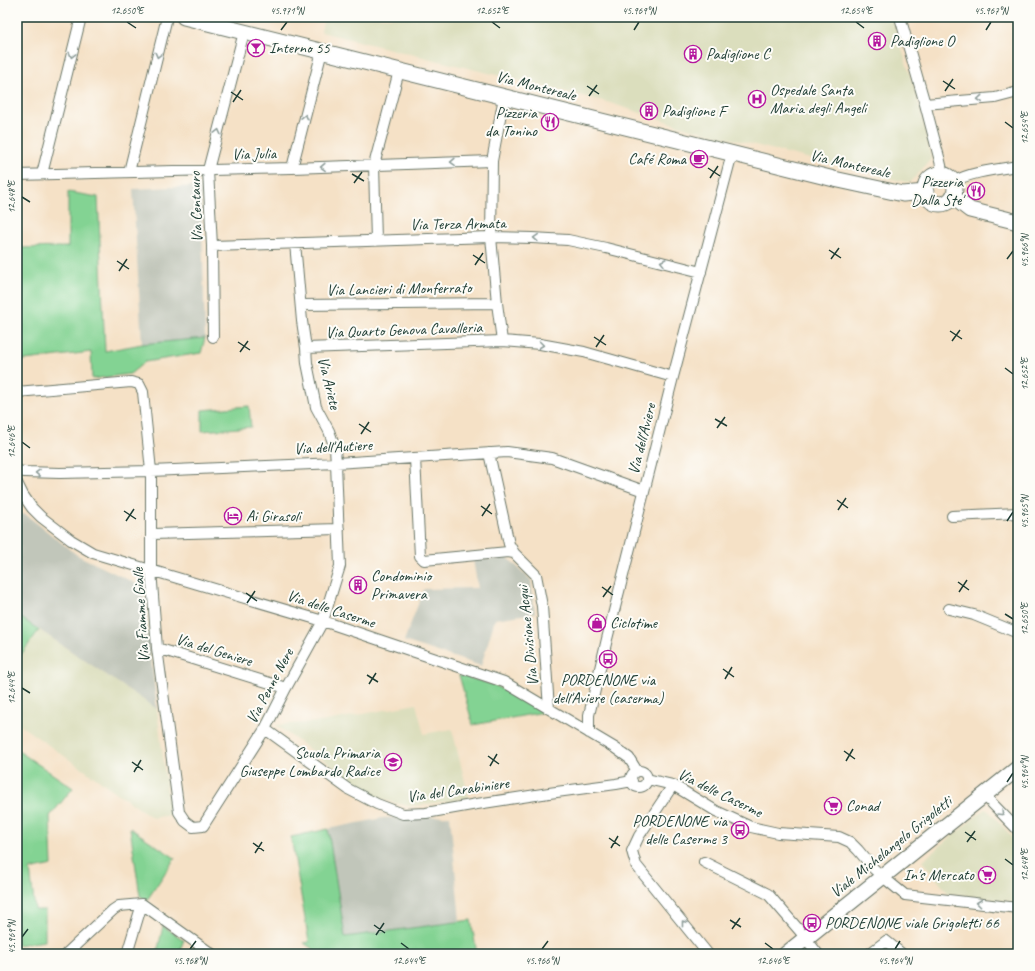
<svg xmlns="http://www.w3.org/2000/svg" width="1035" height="971" font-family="Caveat,sans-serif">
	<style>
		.built { fill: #dbdebd }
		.industrial { fill: #c1c6ba }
		.green { fill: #83d393; stroke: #518864 }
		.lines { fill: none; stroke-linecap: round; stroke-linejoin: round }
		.street-casing { stroke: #6a7667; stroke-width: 12 }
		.secondary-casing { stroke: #6a7667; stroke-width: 17 }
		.street { stroke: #fff; stroke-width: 10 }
		.secondary { stroke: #fff; stroke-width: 15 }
		.oneway { stroke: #8f9e9a }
		.ticks { fill: none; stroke: #1f3d34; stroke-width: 1.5 }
		.labels { text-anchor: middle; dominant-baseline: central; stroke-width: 4; stroke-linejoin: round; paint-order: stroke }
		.poi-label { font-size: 16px; fill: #1f3d34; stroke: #fdfcf7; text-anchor: start }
		.street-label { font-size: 16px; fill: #1f3d34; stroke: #fdfcf7 }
		.neatline { fill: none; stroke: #1f3d34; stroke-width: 1.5 }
		.ticks-label { font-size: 10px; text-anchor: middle; fill: #1f3d34 }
	</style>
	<rect width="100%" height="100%" fill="#fdfcf7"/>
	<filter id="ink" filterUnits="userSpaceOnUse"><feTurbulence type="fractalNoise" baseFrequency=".025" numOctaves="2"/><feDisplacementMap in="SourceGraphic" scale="8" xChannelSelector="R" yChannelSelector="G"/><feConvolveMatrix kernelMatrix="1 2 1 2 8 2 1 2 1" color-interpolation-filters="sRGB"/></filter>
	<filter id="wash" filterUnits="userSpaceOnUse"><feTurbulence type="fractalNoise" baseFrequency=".012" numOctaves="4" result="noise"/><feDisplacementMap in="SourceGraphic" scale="16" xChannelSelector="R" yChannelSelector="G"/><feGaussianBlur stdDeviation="0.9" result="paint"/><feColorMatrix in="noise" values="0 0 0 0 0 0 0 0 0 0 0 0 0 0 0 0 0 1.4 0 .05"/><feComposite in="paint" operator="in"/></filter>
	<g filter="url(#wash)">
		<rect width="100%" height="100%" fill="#f5e1c6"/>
		<!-- built -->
		<path class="built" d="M324,17H892L919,104L931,159L910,183L846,168L684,127L607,102L321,32Z
			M39,630L157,709L170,815L153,818L17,723V660Z
			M416,704L424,734L452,729L469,798L421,805L409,806L391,802L378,797L365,790L276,725L321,722Z
			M986,808L1015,840L1018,850V902L948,893L922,861Z"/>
		<!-- industrial -->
		<path class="industrial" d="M201,186L205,338L142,344L133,189Z
			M25,514L77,555L143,587L157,709L17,615V515Z
			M508,558L531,580L535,613L495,619L481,666L404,641L424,589L478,588L473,560Z
			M450,816L460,921L345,937L328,829L383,818Z"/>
		<!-- green -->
		<path class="green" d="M68,192L98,197L105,351L142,344L205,338L201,353L145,362L130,374L92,379L91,352L17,361V248L68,247Z
			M249,406L251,427L202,431V410Z
			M17,615L39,630L17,660Z
			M459,675L494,685L544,712L473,725Z
			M17,750L73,788L50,816L52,865L30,870L35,910H45V941L17,945Z
			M130,828L175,858L147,900L140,896Z
			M328,829L345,937L471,920L477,954H320L304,943L309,942L291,837Z
			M163,926L184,940L178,954H130L132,951L157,953Z"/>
	</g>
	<g filter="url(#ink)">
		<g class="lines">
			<defs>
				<path id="street" d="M900,17L925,104L940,161L943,174
					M925,104L995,98L1018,92
					M292,168L322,51
					M129,172L167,17
					M42,174L81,17
					M17,175L292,168L492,161
					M953,182C969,172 999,169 1018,166
					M376,241L374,165L399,71
					M212,246L491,237L532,238L568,240L606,248L701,272
					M301,305L497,303
					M213,337L212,246L208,170L244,32
					M502,341L497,303L491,237L492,161L504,97
					M306,348L502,341L540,344L584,352L673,377
					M17,392L131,382L139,384L143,392L151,471V570L157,648L179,812L185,821L193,827L203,826L265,729L286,688L323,621L340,566L336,463L335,448L329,431L316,407L307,363L306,348L302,321L295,243
					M489,453L509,544L514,553L536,575L542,606L549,709
					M415,458L420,556L424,560L508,552L514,553
					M17,471L25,472L60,473L151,471L336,463L507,452L552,458L644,491
					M17,483L23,495L32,508L41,517L71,540L93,553L323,621L504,682L615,748L629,758L637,771
					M952,516L1018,513
					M152,534L339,529
					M949,609L974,615L1018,633
					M157,648L286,688
					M265,729L348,789L377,804L403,814L426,813L477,804L549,793L616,784L632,781
					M589,733V715L607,639L673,377L730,161L733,154
					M631 779a8 8 0 1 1 16 0a8 8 0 1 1-16 0Z
					M647,779L673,785L716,811L751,827L778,833L839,837L850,842L858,850L874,869L883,877L905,895L1018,908
					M673,785L639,836L632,851L636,865L708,954
					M984,795L1018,830
					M704,862L768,894L799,930L818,954
					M66,954L113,910L119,906L142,904L212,954
					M127,954L142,904
					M869,954L886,941L902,954"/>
				<path id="secondary" d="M184,17L834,179L903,194L926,192
					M925 189a15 15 0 1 1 30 0a15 15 0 1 1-30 0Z
					M953,197L970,210L1018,222
					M786,954L1018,768"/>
			</defs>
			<!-- street casing -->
			<use href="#street" class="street-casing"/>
			<!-- secondary casing -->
			<use href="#secondary" class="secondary-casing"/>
			<!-- street -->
			<use href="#street" class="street"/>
			<!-- secondary -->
			<use href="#secondary" class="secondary"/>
		</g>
		<!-- one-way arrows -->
		<defs><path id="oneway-chevron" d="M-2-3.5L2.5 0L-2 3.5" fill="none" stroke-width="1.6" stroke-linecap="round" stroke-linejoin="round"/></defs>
		<g class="oneway">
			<use href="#oneway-chevron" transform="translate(72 55) rotate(104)"/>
			<use href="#oneway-chevron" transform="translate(158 55) rotate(104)"/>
			<use href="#oneway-chevron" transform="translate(980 99) rotate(175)"/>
			<use href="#oneway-chevron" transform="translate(305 117) rotate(-76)"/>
			<use href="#oneway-chevron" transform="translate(218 132) rotate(-76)"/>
			<use href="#oneway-chevron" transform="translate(453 162) rotate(178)"/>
			<use href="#oneway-chevron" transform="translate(323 167) rotate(178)"/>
			<use href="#oneway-chevron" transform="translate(536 238) rotate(-177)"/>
			<use href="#oneway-chevron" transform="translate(663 262) rotate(-166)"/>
			<use href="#oneway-chevron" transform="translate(541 345) rotate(7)"/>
			<use href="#oneway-chevron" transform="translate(38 473) rotate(-179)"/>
			<use href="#oneway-chevron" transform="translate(1001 813) rotate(46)"/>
			<use href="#oneway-chevron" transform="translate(979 903) rotate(-173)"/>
			<use href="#oneway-chevron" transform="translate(684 923) rotate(-128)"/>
		</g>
	</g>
	<!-- ticks -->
	<path class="ticks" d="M127,22L136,28M492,22L500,28M856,22L864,28M281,30L287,22M634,30L639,22M986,30L991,22M943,81L955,89M587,86L599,94M945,91L953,79M231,92L243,100M589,96L597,85M233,102L241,90M1005,122L1013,128M708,168L720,176M352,174L364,181M710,178L718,166M354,183L362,172M22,197L30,202M829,250L841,258M473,255L485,263M831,259L839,248M1007,259L1013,251M117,261L129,269M475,265L483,253M119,271L127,259M950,331L962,339M594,337L606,345M952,341L960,330M238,342L250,350M596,347L604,335M240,352L248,341M1005,368L1013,374M715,419L727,426M359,424L371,432M717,428L725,417M361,434L369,422M22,442L30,448M837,500L848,508M481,506L492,514M838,510L846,498M124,511L136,519M482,516L490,504M126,521L134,509M1007,521L1013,512M958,582L969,590M602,587L613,595M959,592L967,580M246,593L257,601M603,597L611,586M247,603L255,591M1005,614L1013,619M723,669L734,677M367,675L378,682M725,679L732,667M369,684L376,673M22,688L30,693M844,751L855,759M488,756L499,764M846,761L853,749M132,762L143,770M490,766L497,754M134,772L141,760M1007,782L1013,773M965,832L976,840M609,838L620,846M967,842L975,831M253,843L264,851M611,848L618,836M255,853L262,842M1005,859L1013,865M730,920L741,927M374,925L385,933M732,929L740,918M376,935L384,923M22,937L28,929M401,943L409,949M765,943L773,949M190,949L196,941M542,949L548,941M895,949L900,941"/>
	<!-- icons -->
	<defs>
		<symbol id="building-ring" viewBox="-11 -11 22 22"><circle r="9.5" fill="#fdfcf7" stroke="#b5179e" stroke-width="1.5"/><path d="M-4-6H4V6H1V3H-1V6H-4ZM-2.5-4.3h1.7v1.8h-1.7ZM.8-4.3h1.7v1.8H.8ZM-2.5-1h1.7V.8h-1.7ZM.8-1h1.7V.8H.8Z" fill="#b5179e"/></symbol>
		<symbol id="bar-ring" viewBox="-11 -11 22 22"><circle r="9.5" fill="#fdfcf7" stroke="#b5179e" stroke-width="1.5"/><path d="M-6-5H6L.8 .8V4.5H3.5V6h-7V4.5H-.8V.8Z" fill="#b5179e"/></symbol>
		<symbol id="hospital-ring" viewBox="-11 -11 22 22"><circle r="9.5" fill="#fdfcf7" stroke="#b5179e" stroke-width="1.5"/><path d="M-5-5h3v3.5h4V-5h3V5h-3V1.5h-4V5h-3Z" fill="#b5179e"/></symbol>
		<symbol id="restaurant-ring" viewBox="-11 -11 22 22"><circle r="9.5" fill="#fdfcf7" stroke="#b5179e" stroke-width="1.5"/><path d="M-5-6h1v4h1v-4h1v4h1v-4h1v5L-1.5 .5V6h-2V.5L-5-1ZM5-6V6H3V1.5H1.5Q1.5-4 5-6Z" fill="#b5179e"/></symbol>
		<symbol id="cafe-ring" viewBox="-11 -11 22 22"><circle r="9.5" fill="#fdfcf7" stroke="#b5179e" stroke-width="1.5"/><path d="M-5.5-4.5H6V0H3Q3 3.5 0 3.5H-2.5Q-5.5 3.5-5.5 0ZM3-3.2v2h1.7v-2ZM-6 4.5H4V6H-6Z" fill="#b5179e"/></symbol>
		<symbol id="hotel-ring" viewBox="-11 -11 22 22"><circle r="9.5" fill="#fdfcf7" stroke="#b5179e" stroke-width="1.5"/><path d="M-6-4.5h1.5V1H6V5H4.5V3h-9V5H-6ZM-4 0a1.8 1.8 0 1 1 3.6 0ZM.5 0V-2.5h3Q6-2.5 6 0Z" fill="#b5179e"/></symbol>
		<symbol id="shop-ring" viewBox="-11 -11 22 22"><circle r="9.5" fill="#fdfcf7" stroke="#b5179e" stroke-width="1.5"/><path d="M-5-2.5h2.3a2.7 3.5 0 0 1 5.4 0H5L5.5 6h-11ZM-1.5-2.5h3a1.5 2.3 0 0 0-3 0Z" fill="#b5179e"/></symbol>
		<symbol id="bus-ring" viewBox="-11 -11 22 22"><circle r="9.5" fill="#fdfcf7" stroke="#b5179e" stroke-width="1.5"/><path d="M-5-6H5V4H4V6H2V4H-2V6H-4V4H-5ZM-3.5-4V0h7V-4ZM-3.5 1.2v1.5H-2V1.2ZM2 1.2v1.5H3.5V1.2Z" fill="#b5179e"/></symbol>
		<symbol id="school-ring" viewBox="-11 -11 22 22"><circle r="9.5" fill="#fdfcf7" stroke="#b5179e" stroke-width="1.5"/><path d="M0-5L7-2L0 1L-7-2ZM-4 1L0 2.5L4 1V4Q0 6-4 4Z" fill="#b5179e"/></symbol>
		<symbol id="supermarket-ring" viewBox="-11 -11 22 22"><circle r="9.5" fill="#fdfcf7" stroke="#b5179e" stroke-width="1.5"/><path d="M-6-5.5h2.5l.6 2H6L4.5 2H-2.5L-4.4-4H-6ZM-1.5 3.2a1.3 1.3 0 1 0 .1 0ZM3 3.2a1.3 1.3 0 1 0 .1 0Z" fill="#b5179e"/></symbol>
	</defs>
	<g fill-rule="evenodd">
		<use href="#building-ring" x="867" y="31" width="20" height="20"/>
		<use href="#bar-ring" x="246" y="38" width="20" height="20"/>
		<use href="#building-ring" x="683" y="44" width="20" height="20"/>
		<use href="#hospital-ring" x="747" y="89" width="20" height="20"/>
		<use href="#building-ring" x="639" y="101" width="20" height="20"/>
		<use href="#restaurant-ring" x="540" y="112" width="20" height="20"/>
		<use href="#cafe-ring" x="689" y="149" width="20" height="20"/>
		<use href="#restaurant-ring" x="966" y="181" width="20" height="20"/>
		<use href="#hotel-ring" x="223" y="506" width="20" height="20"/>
		<use href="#building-ring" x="348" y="575" width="20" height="20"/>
		<use href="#shop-ring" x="587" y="613" width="20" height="20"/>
		<use href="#bus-ring" x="598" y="649" width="20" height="20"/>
		<use href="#school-ring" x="383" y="752" width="20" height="20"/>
		<use href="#supermarket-ring" x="823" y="796" width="20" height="20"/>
		<use href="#bus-ring" x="730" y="820" width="20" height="20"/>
		<use href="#supermarket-ring" x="977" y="865" width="20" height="20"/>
		<use href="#bus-ring" x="802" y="913" width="20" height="20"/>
	</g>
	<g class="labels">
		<!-- poi labels -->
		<g class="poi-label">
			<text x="890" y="41">Padiglione O</text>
			<text x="269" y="48">Interno 55</text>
			<text x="706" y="54">Padiglione C</text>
			<text x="770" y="90">Ospedale Santa<tspan x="770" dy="18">Maria degli Angeli</tspan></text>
			<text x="662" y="111">Padiglione F</text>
			<text x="537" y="113" text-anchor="end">Pizzeria<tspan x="537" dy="18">da Tonino</tspan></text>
			<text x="686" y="159" text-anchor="end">Café Roma</text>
			<text x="963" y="182" text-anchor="end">Pizzeria<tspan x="963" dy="18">Dalla Ste'</tspan></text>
			<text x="246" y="516">Ai Girasoli</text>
			<text x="371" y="576">Condominio<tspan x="371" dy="18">Primavera</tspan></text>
			<text x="610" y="623">Ciclotime</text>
			<text x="608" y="680" text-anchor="middle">PORDENONE via<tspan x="608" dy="18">dell'Aviere (caserma)</tspan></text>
			<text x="380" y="753" text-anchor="end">Scuola Primaria<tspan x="380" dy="18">Giuseppe Lombardo Radice</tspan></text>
			<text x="846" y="806">Conad</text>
			<text x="727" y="821" text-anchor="end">PORDENONE via<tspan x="727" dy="18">delle Caserme 3</tspan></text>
			<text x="974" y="875" text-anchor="end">In's Mercato</text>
			<text x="825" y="923">PORDENONE viale Grigoletti 66</text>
		</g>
		<!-- street labels -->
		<g class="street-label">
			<text transform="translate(536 86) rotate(14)">Via Montereale</text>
			<text transform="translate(254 154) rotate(-1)">Via Julia</text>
			<text transform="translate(850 164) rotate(13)">Via Montereale</text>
			<text transform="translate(196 207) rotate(-92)">Via Centauro</text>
			<text transform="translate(458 224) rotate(-1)">Via Terza Armata</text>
			<text transform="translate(399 289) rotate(-1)">Via Lancieri di Monferrato</text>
			<text transform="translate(404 330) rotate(-2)">Via Quarto Genova Cavalleria</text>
			<text transform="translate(329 383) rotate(76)">Via Ariete</text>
			<text transform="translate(642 439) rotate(-76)">Via dell'Aviere</text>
			<text transform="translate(333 447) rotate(-3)">Via dell'Autiere</text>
			<text transform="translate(331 609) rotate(18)">Via delle Caserme</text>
			<text transform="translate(141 615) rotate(-94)">Via Fiamme Gialle</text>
			<text transform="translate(528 636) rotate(-96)">Via Divisione Acqui</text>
			<text transform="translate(214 650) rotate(17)">Via del Geniere</text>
			<text transform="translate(270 686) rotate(-62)">Via Penne Nere</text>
			<text transform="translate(458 790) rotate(-8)">Via del Carabiniere</text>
			<text transform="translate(720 793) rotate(26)">Via delle Caserme</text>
			<text transform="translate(891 847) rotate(-39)">Viale Michelangelo Grigoletti</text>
		</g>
	</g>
	<!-- margin -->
	<rect width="1035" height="971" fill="none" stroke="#fdfcf7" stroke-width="44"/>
	<rect x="22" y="22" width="991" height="927" class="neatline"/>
	<g class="ticks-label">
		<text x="127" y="14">12.650°E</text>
		<text x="287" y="14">45.971°N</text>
		<text x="492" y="14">12.652°E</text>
		<text x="639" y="14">45.969°N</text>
		<text x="856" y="14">12.654°E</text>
		<text x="991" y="14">45.967°N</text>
		<text transform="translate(1024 128) rotate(-90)" y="4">12.654°E</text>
		<text transform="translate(11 197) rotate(-90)" y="4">12.648°E</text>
		<text transform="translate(1024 251) rotate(-90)" y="4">45.966°N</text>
		<text transform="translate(1024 374) rotate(-90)" y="4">12.652°E</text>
		<text transform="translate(11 442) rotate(-90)" y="4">12.646°E</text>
		<text transform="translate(1024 512) rotate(-90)" y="4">45.965°N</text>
		<text transform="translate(1024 619) rotate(-90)" y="4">12.650°E</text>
		<text transform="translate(11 688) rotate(-90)" y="4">12.644°E</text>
		<text transform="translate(1024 773) rotate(-90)" y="4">45.964°N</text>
		<text transform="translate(1024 865) rotate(-90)" y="4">12.648°E</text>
		<text transform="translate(11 937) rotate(-90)" y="4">45.969°N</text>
		<text x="190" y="964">45.968°N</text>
		<text x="409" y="964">12.644°E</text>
		<text x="542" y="964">45.966°N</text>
		<text x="773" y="964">12.646°E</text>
		<text x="895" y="964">45.964°N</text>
	</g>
</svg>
